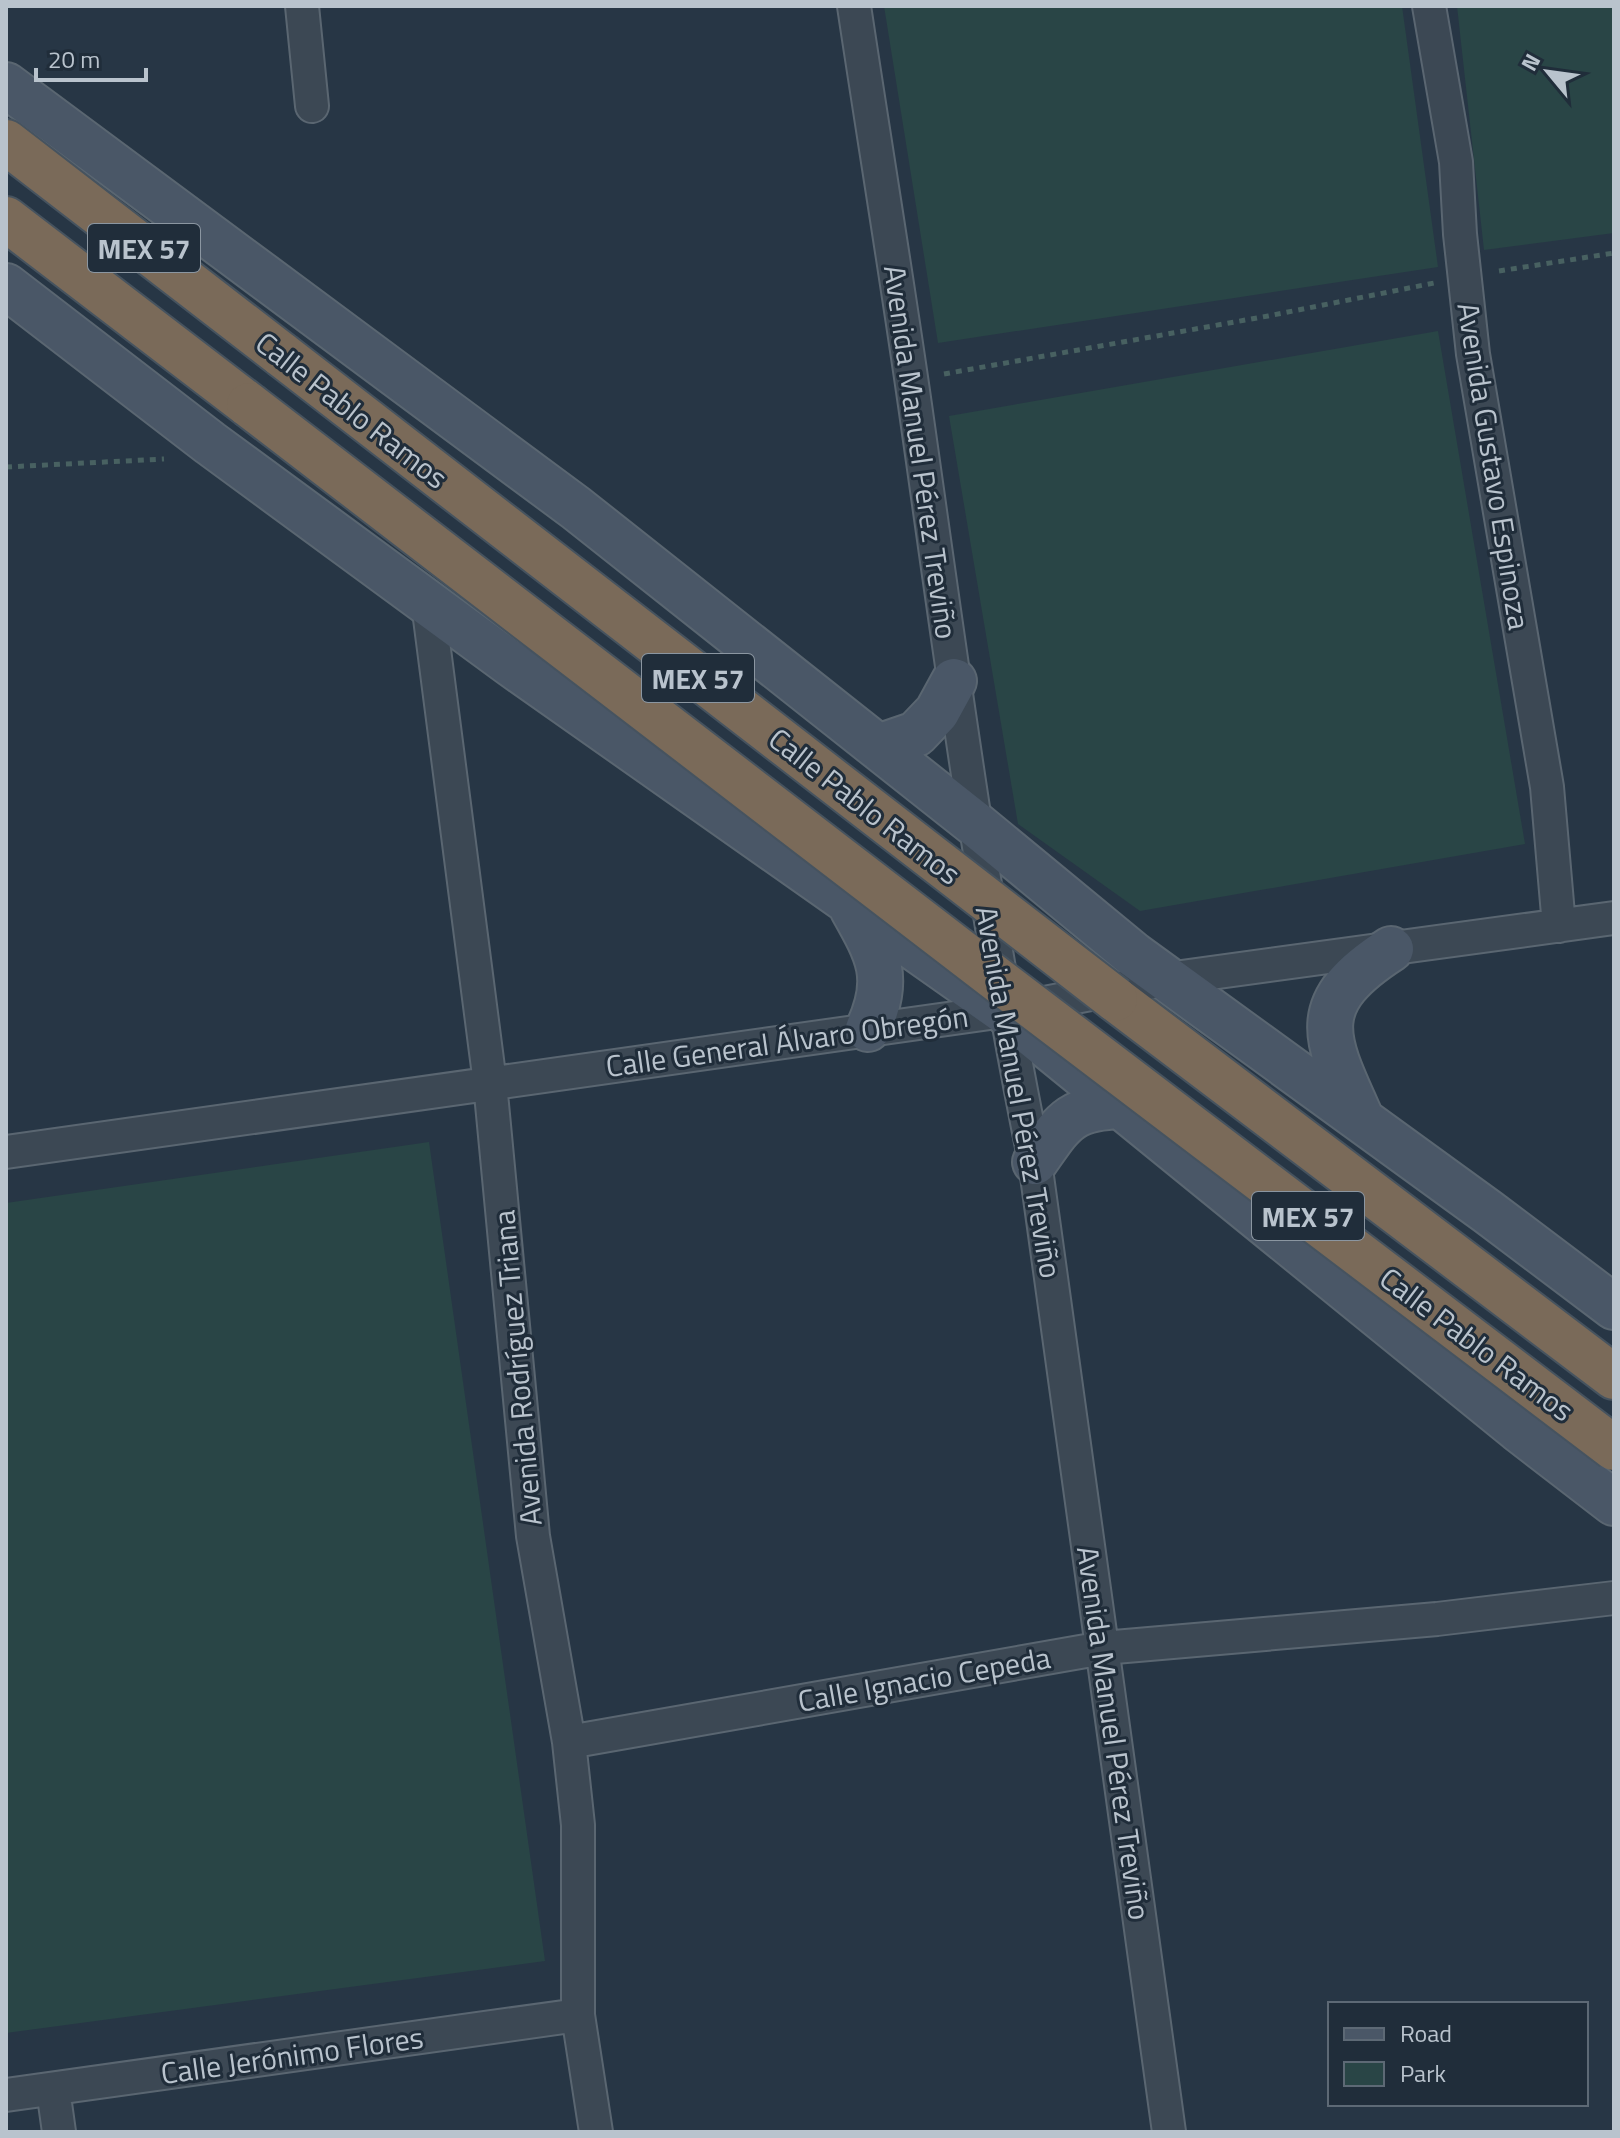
<svg xmlns="http://www.w3.org/2000/svg" width="1620" height="2138" font-family="'Titillium Web',sans-serif">
	<style>
		.green { fill: #294546 }
		.lines { fill: none; stroke-linecap: round; stroke-linejoin: round }
		.street-casing { stroke: #5a6671; stroke-width: 36 }
		.secondary-casing { stroke: #5a6671; stroke-width: 48 }
		.highway-casing { stroke: #46535f; stroke-width: 48 }
		.path { stroke: #486161; stroke-width: 5; stroke-dasharray: 6 6; stroke-linecap: butt }
		.street { stroke: #3c4854; stroke-width: 32 }
		.secondary { stroke: #4a5767; stroke-width: 44 }
		.highway { stroke: #7a6a59; stroke-width: 44 }
		.highway-bridge-casing { stroke: #46535f; stroke-width: 48; stroke-linecap: butt }
		.highway-bridge { stroke: #7a6a59; stroke-width: 44 }
		.labels { text-anchor: middle; dominant-baseline: central; stroke-width: 6; stroke-linejoin: round; paint-order: stroke }
		.shield { fill: #202d3a; stroke: #8b96a1; stroke-width: 2 }
		.shield-label { font-size: 28px; font-weight: bold; fill: #b9c3cd }
		.street-label { font-size: 30px; fill: #b9c3cd; stroke: #202d3a }
	</style>
	<rect width="100%" height="100%" fill="#273645"/>
	<!-- green -->
	<path class="green" d="M884,6H1402L1438,267L938,343Z
		M1457,6H1614V233L1484,250Z
		M1438,331L1525,844L1140,911L1018,824L949,416Z
		M429,1142L545,1961L6,2033V1203Z"/>
	<g class="lines">
		<defs>
			<path id="street" d="M302,6L312,106
				M854,6C874,139 896,272 915,405C951,658 984,911 1035,1162L1169,2132
				M1429,6L1456,162L1460,234L1473,354L1547,787L1559,926
				M428,603L490,1083L533,1536L569,1742L578,1825V2015L596,2132
				M6,1152L1004,1011L1167,979L1614,918
				M569,1742L1103,1648L1437,1619L1614,1598
				M53,2089L59,2132
				M6,2095L578,2015"/>
			<path id="secondary" d="M6,85L576,508L974,823L1134,955L1488,1212L1614,1307
				M6,286L210,443L511,664L1004,1011L1518,1429L1614,1503
				M878,747L916,734L937,712L954,681
				M852,908C878,954 892,978 868,1029
				M1361,1118C1324,1037 1306,1004 1391,949
				M1035,1162C1063,1122 1069,1108 1121,1106"/>
			<path id="highway" d="M6,142L282,355
				M6,219L249,405
				M1115,999L1614,1377"/>
		</defs>
		<!-- street casing -->
		<use href="#street" class="street-casing"/>
		<!-- secondary casing -->
		<use href="#secondary" class="secondary-casing"/>
		<!-- highway casing -->
		<use href="#highway" class="highway-casing"/>
		<!-- path -->
		<path class="path" d="M1499,271L1614,253
			M944,374L1268,316L1434,283
			M6,467L164,459"/>
		<!-- street -->
		<use href="#street" class="street"/>
		<!-- secondary -->
		<use href="#secondary" class="secondary"/>
		<!-- highway -->
		<use href="#highway" class="highway"/>
		<defs>
			<path id="highway-bridge" d="M282,355L1115,999
				M249,405L1003,984L1614,1448"/>
		</defs>
		<!-- highway-bridge casing -->
		<use href="#highway-bridge" class="highway-bridge-casing"/>
		<!-- highway-bridge -->
		<use href="#highway-bridge" class="highway-bridge"/>
	</g>
	<g class="labels">
		<!-- shield labels -->
		<g class="shield">
			<rect x="88" y="224" width="112" height="48" rx="6"/>
			<rect x="642" y="654" width="112" height="48" rx="6"/>
			<rect x="1252" y="1192" width="112" height="48" rx="6"/>
		</g>
		<g class="shield-label">
			<text x="144" y="248">MEX 57</text>
			<text x="698" y="678">MEX 57</text>
			<text x="1308" y="1216">MEX 57</text>
		</g>
		<!-- street labels -->
		<g class="street-label">
			<text transform="translate(352 410) rotate(38)">Calle Pablo Ramos</text>
			<text transform="translate(921 452) rotate(82)">Avenida Manuel Pérez Treviño</text>
			<text transform="translate(1494 466) rotate(81)">Avenida Gustavo Espinoza</text>
			<text transform="translate(865 806) rotate(38)">Calle Pablo Ramos</text>
			<text transform="translate(787 1041) rotate(-8)">Calle General Álvaro Obregón</text>
			<text transform="translate(1019 1092) rotate(80)">Avenida Manuel Pérez Treviño</text>
			<text transform="translate(1477 1344) rotate(37)">Calle Pablo Ramos</text>
			<text transform="translate(517 1368) rotate(-95)">Avenida Rodríguez Triana</text>
			<text transform="translate(924 1679) rotate(-10)">Calle Ignacio Cepeda</text>
			<text transform="translate(1114 1733) rotate(82)">Avenida Manuel Pérez Treviño</text>
			<text transform="translate(292 2055) rotate(-8)">Calle Jerónimo Flores</text>
		</g>
	</g>
	<!-- border -->
	<rect width="1620" height="2138" fill="none" stroke="#b9c3cd" stroke-width="16"/>
	<!-- legend -->
	<rect x="1328" y="2002" width="260" height="104" fill="#202d3a" stroke="#5d6975" stroke-width="2"/>
	<rect x="1344" y="2028" width="40" height="12" fill="#4a5767" stroke="#5d6975" stroke-width="2"/>
	<text x="1400" y="2042" font-size="24" fill="#b9c3cd">Road</text>
	<rect x="1344" y="2062" width="40" height="24" fill="#294546" stroke="#5d6975" stroke-width="2"/>
	<text x="1400" y="2082" font-size="24" fill="#b9c3cd">Park</text>
	<!-- north arrow -->
	<g transform="translate(1548 72) rotate(299)" stroke="#202d3a" stroke-width="6" paint-order="stroke">
	<path d="M0-6L14 30L0 20L-14 30Z" fill="#b9c3cd"/>
	<text y="-12" font-size="22" font-weight="bold" text-anchor="middle" fill="#b9c3cd">N</text>
	</g>
	<!-- scale -->
	<path d="M36 68v12h110v-12" fill="none" stroke="#b9c3cd" stroke-width="4"/>
	<text x="48" y="68" font-size="24" fill="#b9c3cd" stroke="#202d3a" stroke-width="6" paint-order="stroke">20 m</text>
</svg>
